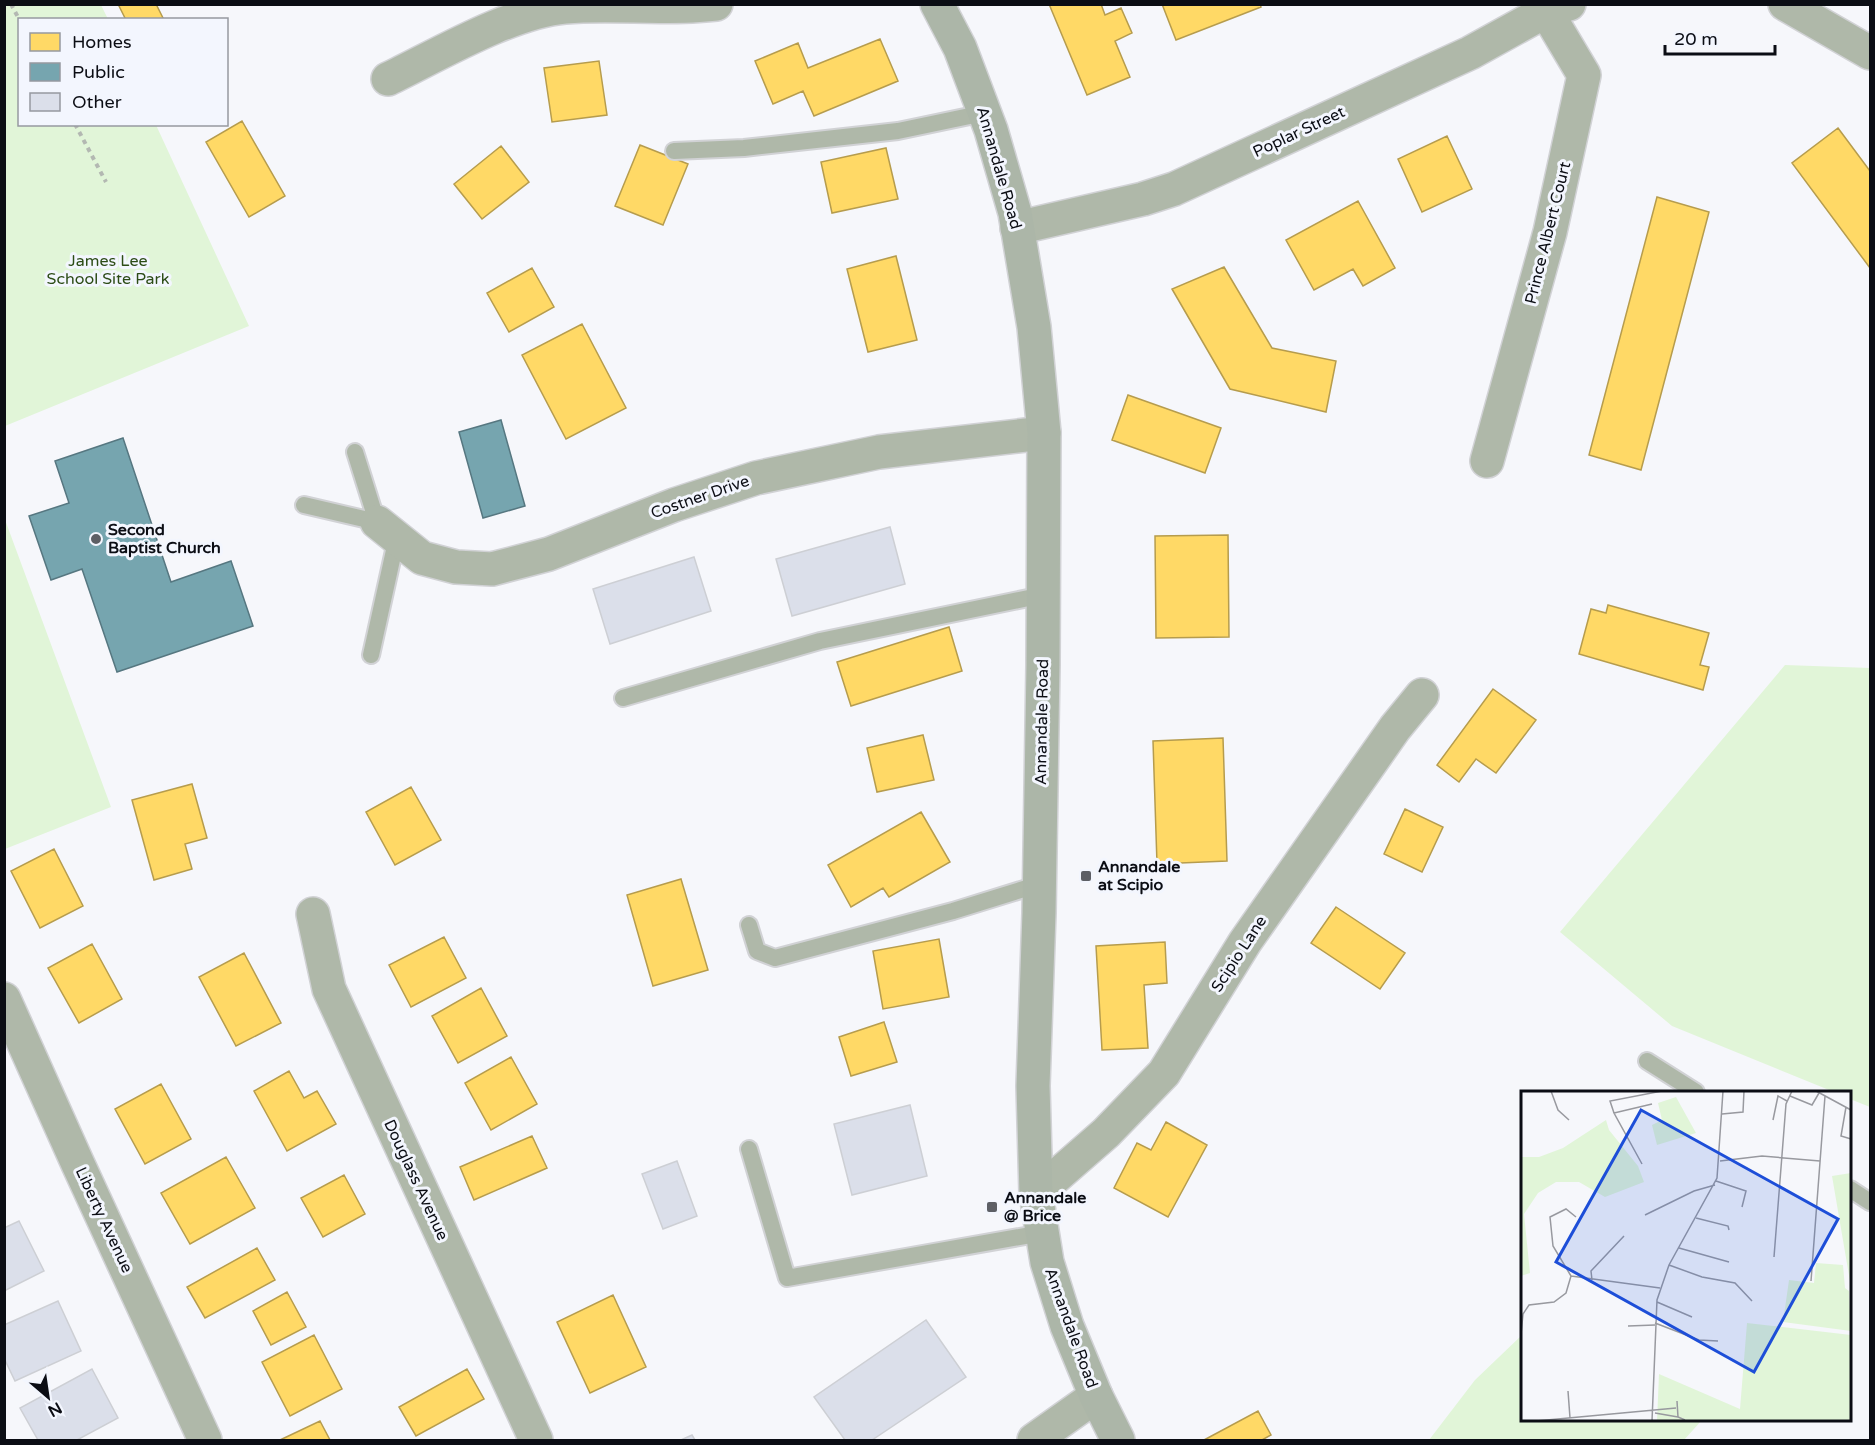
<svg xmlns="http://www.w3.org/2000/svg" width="1875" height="1445" font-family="'Varela Round',sans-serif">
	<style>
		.green { fill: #e1f5d8 }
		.homes { fill: #ffd966; stroke: #b69c4d; stroke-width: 1.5 }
		.public { fill: #76a5af; stroke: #567780; stroke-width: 1.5 }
		.building { fill: #dbdfea; stroke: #cdcfd4; stroke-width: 1.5 }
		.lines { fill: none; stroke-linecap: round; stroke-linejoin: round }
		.lane-casing { stroke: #d1d2d5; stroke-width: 20 }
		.street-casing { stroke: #d1d2d5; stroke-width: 36 }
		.secondary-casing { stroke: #d1d2d5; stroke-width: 36 }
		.path { stroke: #b3b8b2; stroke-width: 4; stroke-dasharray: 4.5 4.5; stroke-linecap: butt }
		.lane { stroke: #afb8a9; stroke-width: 16 }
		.street { stroke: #afb8a9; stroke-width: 33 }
		.secondary { stroke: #acb6a8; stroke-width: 33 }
		.poi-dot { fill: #5d5f65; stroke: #f3f6fe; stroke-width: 2 }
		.labels { text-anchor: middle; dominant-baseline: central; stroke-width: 6; stroke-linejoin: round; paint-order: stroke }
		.street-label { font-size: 16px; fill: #0b0d14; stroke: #f3f6fe }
		.park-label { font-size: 16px; fill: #2c4c16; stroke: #f3f6fe }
		.poi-label { font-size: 16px; font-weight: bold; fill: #0b0d14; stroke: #f3f6fe; text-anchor: start }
		.inset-road { fill: none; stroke: #98999f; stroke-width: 1.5 }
		.view { fill: #1d4ed8; fill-opacity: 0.15; stroke: #1d4ed8; stroke-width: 3 }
		.inset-edge { fill: none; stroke: #0b0d14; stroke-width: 3 }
	</style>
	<rect width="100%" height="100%" fill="#f6f7fb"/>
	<!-- green -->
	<path class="green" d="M5,4L101,5L108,19L20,20V124L156,125L249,326L5,426Z
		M4,517L111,807L5,849H4Z
		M1785,665L1870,668V1107L1850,1099V1092H1834L1672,1026L1560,932Z
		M1522,1335V1420H1702L1684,1440H1429L1475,1380Z"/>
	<!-- homes -->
	<path class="homes" d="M118,4H156L164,20H126Z
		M1049,4H1101L1105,15L1121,8L1132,33L1115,41L1130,77L1087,95Z
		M1162,4H1260L1261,7L1176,40Z
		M880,39L898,81L814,116L803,91L773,104L755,61L798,43L808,68Z
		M599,61L607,115L552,122L544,68Z
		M242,121L285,196L249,217L206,142Z
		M1838,128L1870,171V268L1792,163Z
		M1447,136L1472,189L1422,212L1398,159Z
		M640,145L688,164L663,225L615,206Z
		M501,146L529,182L482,219L454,184Z
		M886,148L898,199L832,213L821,162Z
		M1657,197L1709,212L1641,470L1589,455Z
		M1358,201L1395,268L1363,286L1353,269L1314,290L1286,240Z
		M896,256L917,340L868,352L847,269Z
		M1224,267L1272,348L1336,361L1326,412L1230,389L1172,289Z
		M532,268L554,307L509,332L487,293Z
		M582,324L626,408L566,439L522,355Z
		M1128,395L1221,428L1205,473L1112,440Z
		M1228,535L1229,637L1156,638L1155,536Z
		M1608,605L1709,633L1700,665L1709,667L1703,690L1579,654L1591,609L1606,613Z
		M949,627L962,671L851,706L837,662Z
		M1493,689L1536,720L1496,773L1476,759L1459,782L1437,765Z
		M923,735L934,780L877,792L867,748Z
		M1223,738L1227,861L1157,864L1153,741Z
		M192,784L207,838L185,844L192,869L154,880L132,800Z
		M411,787L441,840L395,865L366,812Z
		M1405,809L1443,827L1422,872L1384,854Z
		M921,812L950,862L889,897L883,888L851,907L828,865Z
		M54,849L83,906L40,928L11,871Z
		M681,879L708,970L653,986L627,895Z
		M1336,907L1405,953L1380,989L1311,943Z
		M444,937L466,978L411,1007L389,965Z
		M939,939L949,997L883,1009L873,951Z
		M1165,942L1167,983L1144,985L1148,1048L1102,1050L1096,946Z
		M92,944L122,999L79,1023L48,968Z
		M244,953L281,1023L236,1046L199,977Z
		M481,988L507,1036L458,1063L432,1016Z
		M884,1022L897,1062L851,1076L839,1037Z
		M511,1057L537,1104L491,1130L465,1083Z
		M289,1071L304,1098L317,1091L336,1124L287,1151L254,1091Z
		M161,1084L191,1139L145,1164L115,1109Z
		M1166,1122L1207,1145L1168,1217L1114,1188L1137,1143L1151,1150Z
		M532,1136L547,1168L474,1200L460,1167Z
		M226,1157L255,1208L190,1244L161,1193Z
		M344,1175L365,1214L323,1237L301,1198Z
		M257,1248L275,1280L205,1318L187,1287Z
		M287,1292L306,1327L271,1345L253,1311Z
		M613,1295L646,1367L590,1393L557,1322Z
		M314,1335L342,1389L290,1416L262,1362Z
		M467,1369L484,1399L416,1436L399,1407Z
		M1258,1411L1271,1435L1262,1440H1204Z
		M320,1421L330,1440H280Z"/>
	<!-- public -->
	<path class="public" d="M501,420L525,506L483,518L459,432Z
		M123,438L171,582L231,561L253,626L117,672L82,569L51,580L29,516L69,503L55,461Z"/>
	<!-- building -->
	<path class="building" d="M890,527L905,584L792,616L776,559Z
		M694,557L711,611L610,644L593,589Z
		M910,1105L927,1176L852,1195L834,1124Z
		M677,1161L697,1216L663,1229L642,1174Z
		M19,1221L44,1271L4,1291V1228Z
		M58,1301L81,1351L15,1381L4,1358V1325Z
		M926,1320L966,1377L872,1440H845L814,1397Z
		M92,1369L118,1418L77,1440H38L20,1408Z
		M692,1435L695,1440H681Z"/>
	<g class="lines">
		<defs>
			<path id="lane" d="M674,151L744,148L898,131L984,113
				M304,505L377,522L355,452
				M371,655L397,537
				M623,698L820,641L1043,595
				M749,925L757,951L775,958L953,911L1040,884
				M1647,1061L1696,1092
				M749,1149L787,1278L1042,1233
				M1850,1189L1870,1202"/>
			<path id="street" d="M1785,4L1870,53
				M388,79C438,55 510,12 565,7C615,3 665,10 716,4
				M1017,228L1143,199L1174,189L1470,53L1546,11L1569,4
				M1487,461L1550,232L1584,75L1546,11
				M377,522L422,558L456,567L492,569L549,554L674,505L756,478L879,452L1044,433
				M313,914L329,989L536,1440
				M4,999L77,1162L205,1440
				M1036,1194L1106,1133L1164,1073L1245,942L1395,728L1422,695
				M1034,1440L1096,1396"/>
			<path id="secondary" d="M937,4L960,48L991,130L1015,213L1034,327L1044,433L1043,665L1039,913L1033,1086L1036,1194L1047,1262L1067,1326L1096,1396L1118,1440"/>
		</defs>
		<!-- lane casing -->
		<use href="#lane" class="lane-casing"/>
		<!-- street casing -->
		<use href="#street" class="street-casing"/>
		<!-- secondary casing -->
		<use href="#secondary" class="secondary-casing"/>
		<!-- path -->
		<path class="path" d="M11,4L20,21
			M75,124L106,182"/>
		<!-- lane -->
		<use href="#lane" class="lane"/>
		<!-- street -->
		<use href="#street" class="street"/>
		<!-- secondary -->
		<use href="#secondary" class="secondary"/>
	</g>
	<!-- markers -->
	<g class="poi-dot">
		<circle cx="96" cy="539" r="6"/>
		<rect x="1080" y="870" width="12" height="12" rx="3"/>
		<rect x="986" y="1201" width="12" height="12" rx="3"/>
	</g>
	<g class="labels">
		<!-- street labels -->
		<g class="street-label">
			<text transform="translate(1299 132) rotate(-25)">Poplar Street</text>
			<text transform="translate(999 168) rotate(74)">Annandale Road</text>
			<text transform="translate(1548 233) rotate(-76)">Prince Albert Court</text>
			<text transform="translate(700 497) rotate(-19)">Costner Drive</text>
			<text transform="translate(1042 722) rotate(-89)">Annandale Road</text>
			<text transform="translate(1239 954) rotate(-57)">Scipio Lane</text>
			<text transform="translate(416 1180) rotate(65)">Douglass Avenue</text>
			<text transform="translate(104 1220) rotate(65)">Liberty Avenue</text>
			<text transform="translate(1071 1328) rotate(70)">Annandale Road</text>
		</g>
		<!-- park labels -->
		<g class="park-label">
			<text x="108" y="261">James Lee<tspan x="108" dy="18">School Site Park</tspan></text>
		</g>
		<!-- poi labels -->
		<g class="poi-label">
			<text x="108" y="530">Second<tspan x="108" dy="18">Baptist Church</tspan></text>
			<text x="1098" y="867">Annandale<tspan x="1098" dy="18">at Scipio</tspan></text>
			<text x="1004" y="1198">Annandale<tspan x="1004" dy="18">@ Brice</tspan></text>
		</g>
	</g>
	<!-- overview -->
	<g transform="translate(1521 1091)">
		<rect width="330" height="330" fill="#f6f7fb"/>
		<path d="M155,6L175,42L136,54L131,34L141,29L137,12ZM85,29L88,39L117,75L123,91L84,106L58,91H35L17,102L3,123L9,182L0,185V66H18L42,57ZM330,82V196L311,85ZM295,172L322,174L324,197L328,200L330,240L262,231L268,189L293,192ZM226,232L330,244V330H136L138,283L219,318Z" fill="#e1f5d8"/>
		<path class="inset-road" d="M30,0L37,19L48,29M295,0L330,19M269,5L291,14L298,2M325,16L320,45L330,48M93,22L89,10L141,0M201,23L222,21L223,0M252,29L257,5L266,10M199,70L241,65L299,70M121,73L93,22L131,13M195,90L225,100L221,116M124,124L173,100L194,94M175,127L207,135L208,139M158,157L208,171M253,166L265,13L271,0M148,174L181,186L214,192L231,210M50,185L32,155L29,126L45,118L55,126M50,185L139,197M71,189L70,180L103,145M290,190L304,5M136,211L171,226M134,232L178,249L197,250M107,235L134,234M0,243L2,223L8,214L33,211L45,202L50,185M47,300L49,327M156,310L157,326L164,329M134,322L157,326M15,330L155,317M131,330L136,209L148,174L196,87L202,0"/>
		<path class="view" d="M120,19L317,128L233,281L35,171Z"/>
		<rect width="330" height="330" class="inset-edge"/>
	</g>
	<!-- border -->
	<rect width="1875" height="1445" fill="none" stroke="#0b0d14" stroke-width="12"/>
	<!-- legend -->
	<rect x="18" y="18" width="210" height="108" fill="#f3f6fe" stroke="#9699a0" stroke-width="1.5"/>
	<rect x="30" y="33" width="30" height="18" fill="#ffd966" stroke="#9699a0" stroke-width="1.5"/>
	<text x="72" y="48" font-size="18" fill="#0b0d14">Homes</text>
	<rect x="30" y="63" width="30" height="18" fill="#76a5af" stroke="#9699a0" stroke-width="1.5"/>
	<text x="72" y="78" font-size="18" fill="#0b0d14">Public</text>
	<rect x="30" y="93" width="30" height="18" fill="#dbdfea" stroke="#9699a0" stroke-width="1.5"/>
	<text x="72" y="108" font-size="18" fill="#0b0d14">Other</text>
	<!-- north arrow -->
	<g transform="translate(48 1397) rotate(151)" stroke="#f3f6fe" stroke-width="4.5" paint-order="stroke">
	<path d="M0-4.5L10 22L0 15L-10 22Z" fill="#0b0d14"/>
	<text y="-9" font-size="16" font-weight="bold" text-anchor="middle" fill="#0b0d14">N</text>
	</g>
	<!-- scale -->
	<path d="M1665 45v9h110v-9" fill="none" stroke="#0b0d14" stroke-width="3"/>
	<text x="1674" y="45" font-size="18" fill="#0b0d14" stroke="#f3f6fe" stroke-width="4.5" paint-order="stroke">20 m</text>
</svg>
